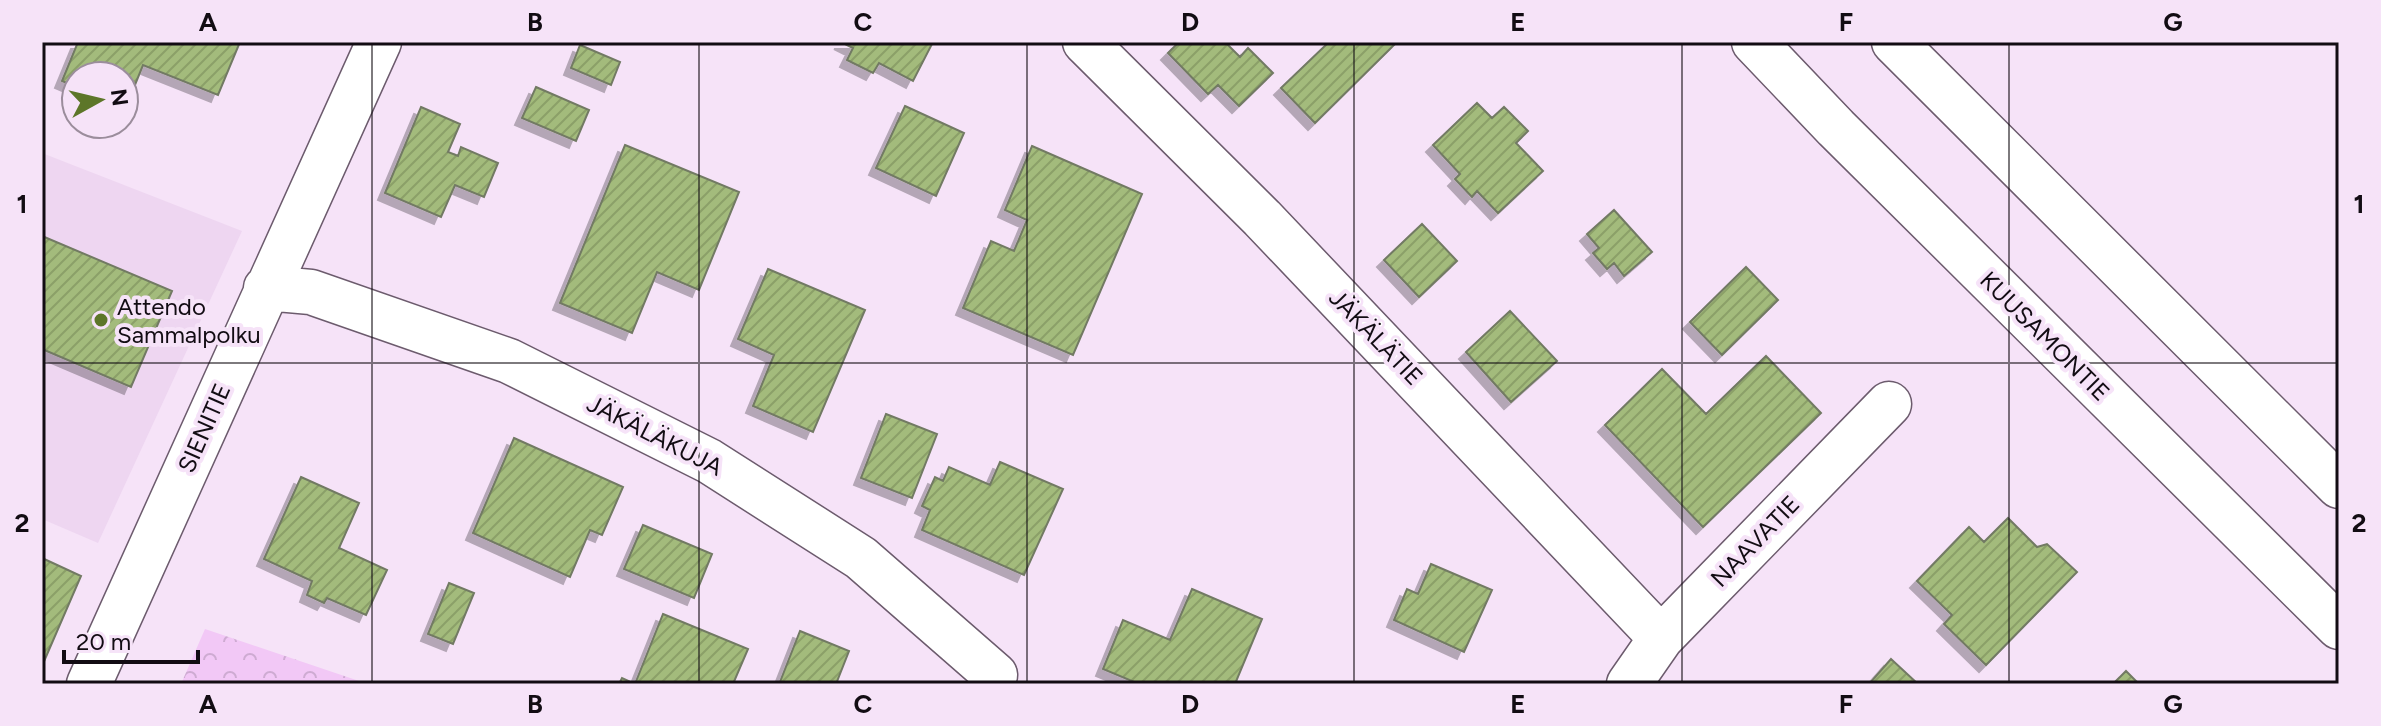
<svg xmlns="http://www.w3.org/2000/svg" width="2381" height="726" font-family="Figtree,sans-serif">
	<style>
		.built { fill: #eed6f1 }
		.park { fill: url(#park-crowns) }
		.building { fill: url(#building-hatch); stroke: #727a64; stroke-width: 2; filter: url(#shadow) }
		.lines { fill: none; stroke-linecap: round; stroke-linejoin: round }
		.minor-casing { stroke: #6c5b6d; stroke-width: 47 }
		.highway-casing { stroke: #6c5b6d; stroke-width: 47 }
		.minor { stroke: #fff; stroke-width: 44 }
		.highway { stroke: #fff; stroke-width: 44 }
		.grid { fill: none; stroke: #120c13; stroke-width: 2; stroke-opacity: 0.55 }
		.poi-dot { fill: #5d7629; stroke: #f6e3f8; stroke-width: 3 }
		.labels { text-anchor: middle; dominant-baseline: central; stroke-width: 8; stroke-linejoin: round; paint-order: stroke }
		.poi-label { font-size: 24px; fill: #120c13; stroke: #f6e3f8; text-anchor: start }
		.street-label { font-size: 24px; fill: #120c13; stroke: #f6e3f8 }
		.neatline { fill: none; stroke: #120c13; stroke-width: 3 }
		.grid-label { font-size: 26px; text-anchor: middle; font-weight: bold; fill: #120c13 }
	</style>
	<defs>
		<pattern id="park-crowns" width="20" height="18" patternUnits="userSpaceOnUse" patternTransform="scale(2)"><rect width="20" height="18" fill="#f2c8f6"/><path d="M2 6a3 3 0 1 1 6 0M12 15a3 3 0 1 1 6 0" fill="none" stroke="#ceabd2"/></pattern>
		<pattern id="building-hatch" width="6" height="6" patternUnits="userSpaceOnUse" patternTransform="scale(2)"><rect width="6" height="6" fill="#a3bb7b"/><path d="M-1 1l2-2M0 6l6-6M5 7l2-2" fill="none" stroke="#8ba069"/></pattern>
		<filter id="shadow"><feDropShadow dx="-7" dy="7" stdDeviation="0" flood-color="#0004"/></filter>
	</defs>
	<rect width="100%" height="100%" fill="#f6e3f8"/>
	<!-- built -->
	<path class="built" d="M42,153L242,231L98,543L42,519Z"/>
	<!-- park -->
	<path class="park" d="M205,629L368,684H181Z"/>
	<!-- building -->
	<path class="building" d="M78,42H240L218,95L143,65L126,107L124,76H76V87L62,81Z
		M841,42H933L913,81L879,63L873,73L847,60L853,48Z
		M1179,42H1225L1240,57L1248,48L1273,73L1239,106L1218,85L1208,94L1168,53Z
		M1329,42H1397L1315,123L1281,88Z
		M580,45L620,62L611,85L571,68Z
		M536,87L589,110L576,141L522,118Z
		M1477,103L1492,118L1504,107L1528,131L1516,143L1543,171L1498,213L1477,191L1472,197L1455,179L1460,174L1433,145Z
		M905,106L964,133L936,196L876,168Z
		M421,107L460,124L448,152L458,156L461,147L498,163L484,197L455,185L441,217L385,193Z
		M625,145L739,192L699,290L657,272L632,333L560,303Z
		M1032,146L1142,194L1073,355L963,308L991,241L1014,251L1027,220L1005,210Z
		M1614,210L1652,252L1624,276L1614,263L1607,269L1593,253L1599,248L1587,234Z
		M1422,224L1457,261L1419,297L1384,260Z
		M42,236L172,291L131,387L42,349Z
		M1746,267L1778,300L1722,355L1690,322Z
		M768,269L865,310L813,432L753,406L774,355L738,339Z
		M1510,311L1557,361L1511,402L1466,352Z
		M1766,356L1821,413L1703,527L1605,425L1662,369L1706,414Z
		M886,414L937,434L912,498L861,478Z
		M514,438L623,487L602,535L590,530L570,577L473,533Z
		M1000,462L1063,489L1024,575L922,530L930,510L922,506L935,477L943,481L949,467L990,485Z
		M301,477L359,503L339,548L387,570L366,615L327,598L324,603L307,595L312,581L264,559Z
		M2008,518L2037,547L2047,544L2077,572L1986,665L1944,624L1952,615L1917,581L1969,527L1984,542Z
		M643,525L712,554L694,598L624,569Z
		M42,558L81,576L42,666Z
		M1431,564L1492,590L1464,652L1394,620L1407,589L1418,594Z
		M449,583L474,593L453,644L428,634Z
		M1192,589L1262,619L1235,684H1139L1103,669L1123,620L1170,640Z
		M663,614L748,649L733,684H619L622,678L635,684Z
		M800,631L849,651L836,684L780,682Z
		M1891,659L1918,684H1869Z
		M2126,671L2139,684H2113Z"/>
	<g class="lines">
		<defs>
			<path id="minor" d="M1085,42L1262,218L1661,638
				M266,288L311,292L509,361L709,461L861,558L995,675
				M89,684L379,42
				M1629,684L1661,638L1889,404"/>
			<path id="highway" d="M1754,42L1836,128L2339,627
				M1894,42L2339,486"/>
		</defs>
		<!-- minor casing -->
		<use href="#minor" class="minor-casing"/>
		<!-- highway casing -->
		<use href="#highway" class="highway-casing"/>
		<!-- minor -->
		<use href="#minor" class="minor"/>
		<!-- highway -->
		<use href="#highway" class="highway"/>
	</g>
	<!-- grid -->
	<path class="grid" d="M372,42V684M699,42V684M1027,42V684M1354,42V684M1682,42V684M2009,42V684M42,363H2339"/>
	<!-- markers -->
	<circle class="poi-dot" cx="101" cy="320" r="8"/>
	<g class="labels">
		<!-- poi labels -->
		<g class="poi-label">
			<text x="117" y="306">Attendo<tspan x="117" dy="28">Sammalpolku</tspan></text>
		</g>
		<!-- street labels -->
		<g class="street-label">
			<text transform="translate(2045 336) rotate(45)">KUUSAMONTIE</text>
			<text transform="translate(1376 337) rotate(46)">JÄKÄLÄTIE</text>
			<text transform="translate(204 428) rotate(-66)">SIENITIE</text>
			<text transform="translate(655 435) rotate(27)">JÄKÄLÄKUJA</text>
			<text transform="translate(1755 541) rotate(-46)">NAAVATIE</text>
		</g>
	</g>
	<!-- border -->
	<rect width="2381" height="726" fill="none" stroke="#f6e3f8" stroke-width="88"/>
	<!-- north arrow -->
	<g transform="translate(100 100) rotate(82)"><circle r="38" fill="#f6e3f8" stroke="#9b8d9c" stroke-width="2"/>
	<path d="M0-6L14 30L0 20L-14 30Z" fill="#5d7629"/>
	<text y="-12" font-size="22" font-weight="bold" text-anchor="middle" fill="#120c13">N</text>
	</g>
	<!-- scale -->
	<path d="M64 650v12h134v-12" fill="none" stroke="#120c13" stroke-width="4"/>
	<text x="76" y="650" font-size="24" fill="#120c13" stroke="#f6e3f8" stroke-width="6" paint-order="stroke">20 m</text>
	<rect x="44" y="44" width="2293" height="638" class="neatline"/>
	<g class="grid-label">
		<text x="208" y="31">A</text>
		<text x="535" y="31">B</text>
		<text x="863" y="31">C</text>
		<text x="1190" y="31">D</text>
		<text x="1518" y="31">E</text>
		<text x="1846" y="31">F</text>
		<text x="2173" y="31">G</text>
		<text x="22" y="213">1</text>
		<text x="2359" y="213">1</text>
		<text x="22" y="532">2</text>
		<text x="2359" y="532">2</text>
		<text x="208" y="713">A</text>
		<text x="535" y="713">B</text>
		<text x="863" y="713">C</text>
		<text x="1190" y="713">D</text>
		<text x="1518" y="713">E</text>
		<text x="1846" y="713">F</text>
		<text x="2173" y="713">G</text>
	</g>
</svg>
